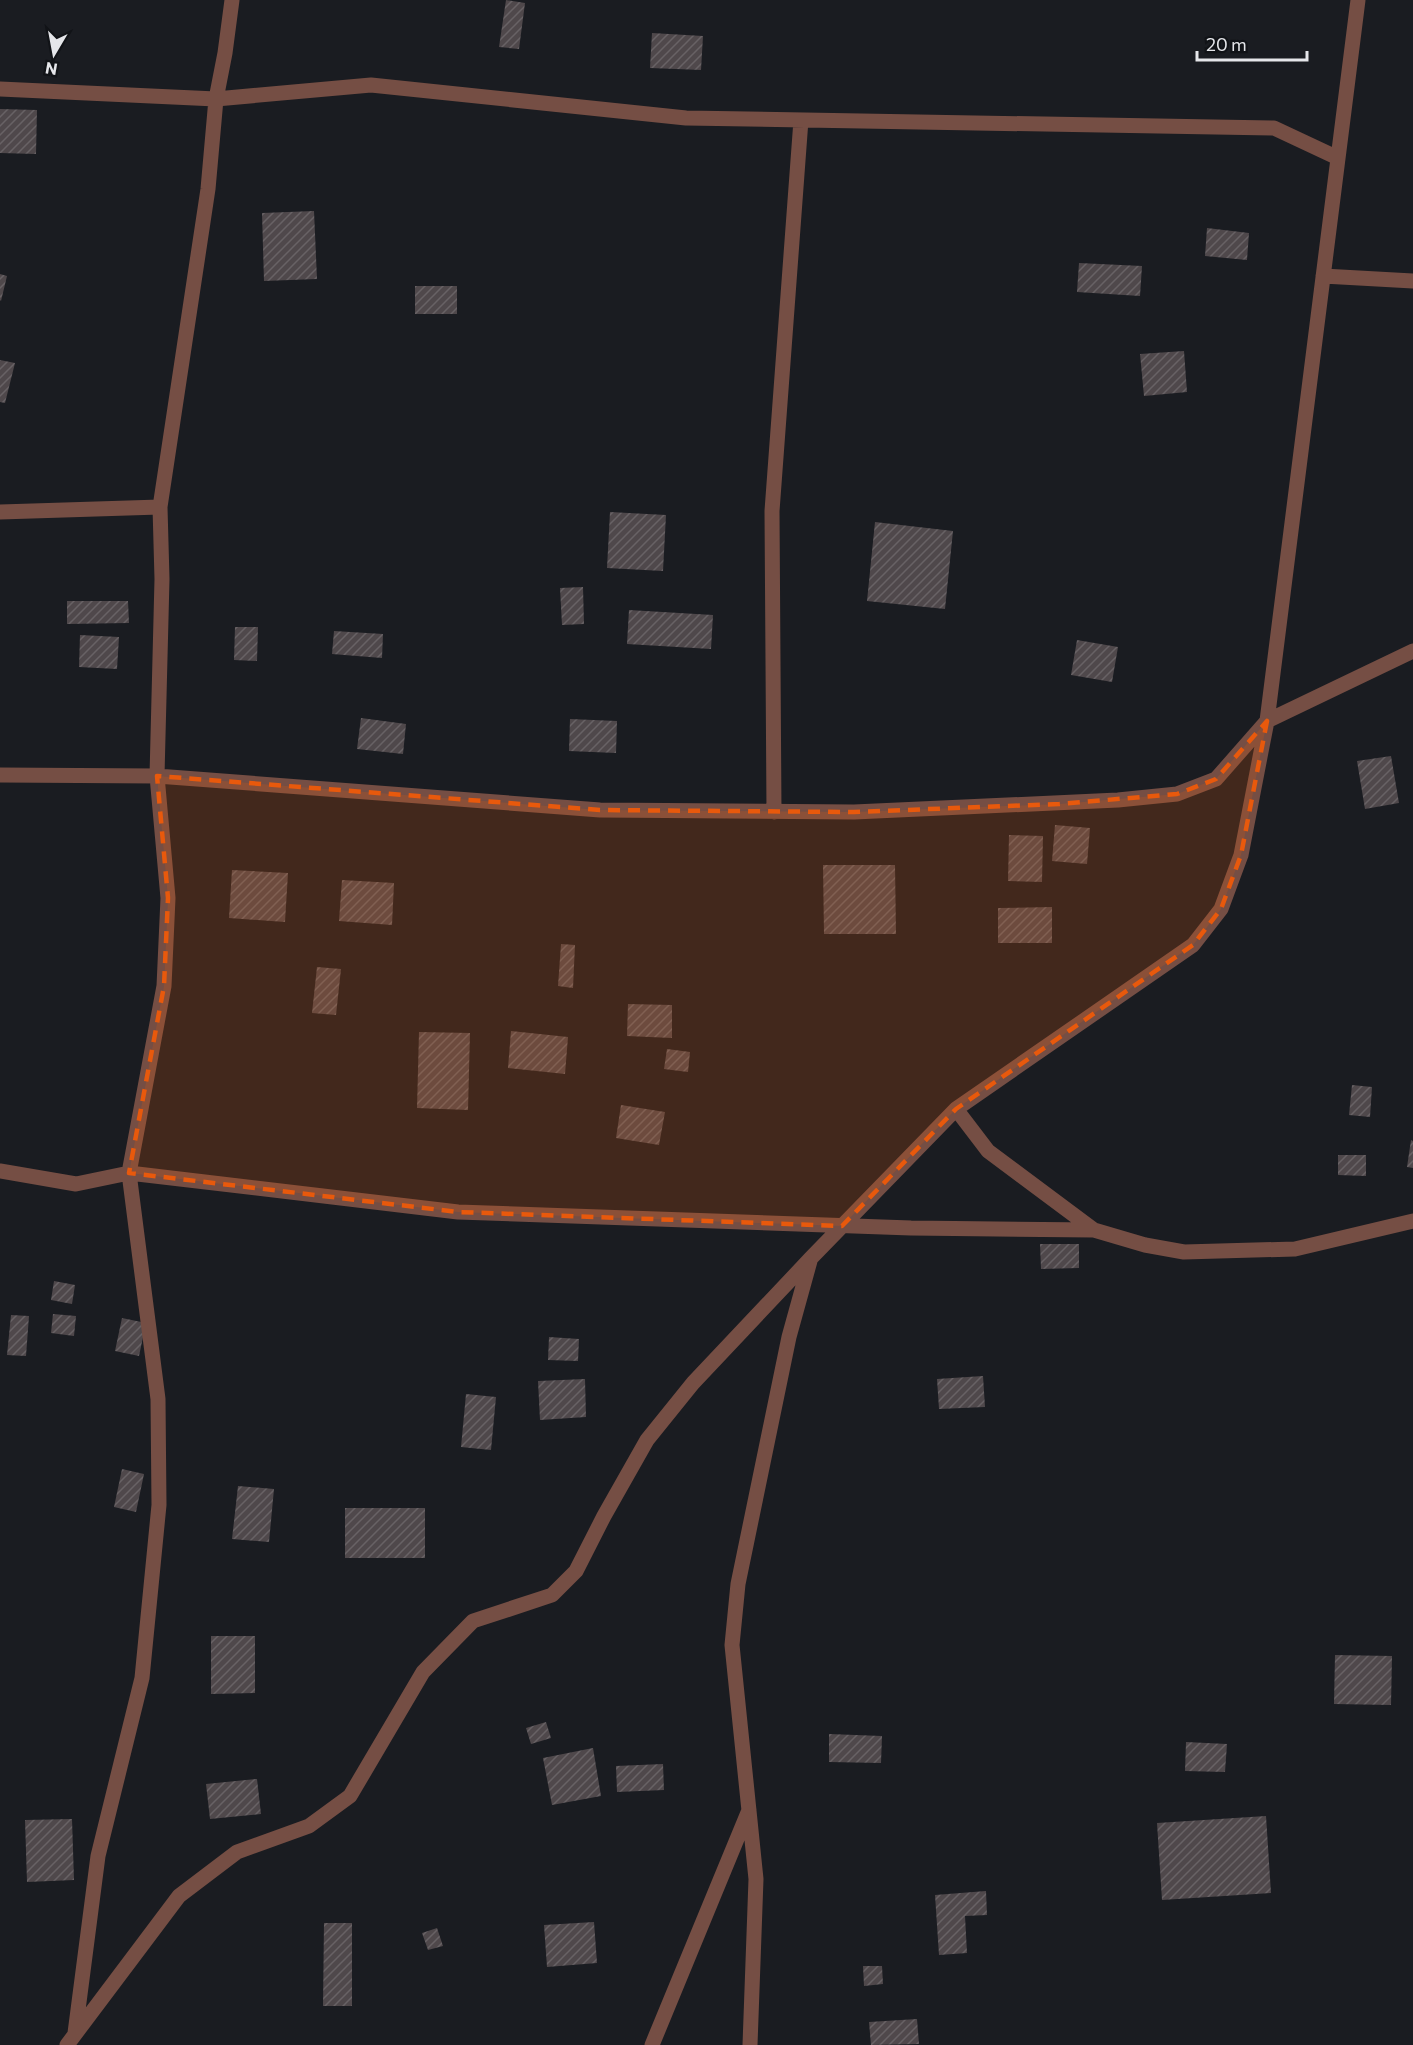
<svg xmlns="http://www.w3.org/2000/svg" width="1413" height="2045" font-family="Commissioner,sans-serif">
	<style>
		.building { fill: url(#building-hatch) }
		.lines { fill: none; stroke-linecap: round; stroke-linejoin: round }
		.minor { stroke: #754e44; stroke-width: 15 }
		.marked { fill: #e8590c; fill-opacity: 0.2; stroke: #e8590c; stroke-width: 4.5; stroke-dasharray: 12 8; stroke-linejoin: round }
	</style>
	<defs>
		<pattern id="building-hatch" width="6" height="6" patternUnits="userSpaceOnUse" patternTransform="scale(1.5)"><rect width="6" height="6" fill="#4f484b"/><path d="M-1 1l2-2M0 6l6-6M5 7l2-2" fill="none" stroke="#686265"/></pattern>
	</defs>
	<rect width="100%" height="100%" fill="#1a1c21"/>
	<!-- building -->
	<path class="building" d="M506,0L525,3L519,49L499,47Z
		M652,33L703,36L701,70L650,68Z
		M0,109L37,110L36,154L0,153Z
		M314,211L317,279L264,281L262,213Z
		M1207,228L1249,233L1247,260L1205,256Z
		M1079,263L1142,266L1140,296L1077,292Z
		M0,274L7,276L1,301L0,300Z
		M415,286H457V314H415Z
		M1184,351L1187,392L1144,396L1140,354Z
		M0,360L15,363L5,403L0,402Z
		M610,512L666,515L663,571L607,568Z
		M875,522L953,531L945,609L867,601Z
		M583,587L584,624L562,625L560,588Z
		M67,601H128L129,623L67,624Z
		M629,610L713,615L711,649L627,644Z
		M235,627H258L257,661L234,660Z
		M334,631L383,634L382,658L332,654Z
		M80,635L119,637L117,669L79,667Z
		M1077,640L1118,647L1112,682L1071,675Z
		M361,718L406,724L403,754L357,749Z
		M570,719L617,721L616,753L569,751Z
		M1391,756L1399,803L1365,809L1357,761Z
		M1055,825L1090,828L1087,864L1052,861Z
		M1009,835L1043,836L1042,882L1008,881Z
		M823,865H895L896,934H824Z
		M232,870L288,873L285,922L229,918Z
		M342,880L394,883L392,925L339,921Z
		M1052,907V943H998V908Z
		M561,944L575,945L573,988L558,986Z
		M317,967L341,969L336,1015L312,1013Z
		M628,1004L672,1005V1038L627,1036Z
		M511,1031L568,1037L565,1074L508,1068Z
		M419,1032L470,1033L468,1110L417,1108Z
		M667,1049L690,1052L688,1072L664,1069Z
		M1352,1085L1372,1087L1370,1117L1349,1115Z
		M621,1105L665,1112L659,1145L616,1138Z
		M1411,1140L1413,1141V1168L1407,1167Z
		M1338,1155H1366V1176L1338,1175Z
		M1040,1244H1079V1268L1041,1269Z
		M54,1281L75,1285L72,1304L51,1300Z
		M53,1314L76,1316L74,1336L51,1333Z
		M11,1315L29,1316L26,1356L7,1355Z
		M122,1318L146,1323L139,1356L115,1351Z
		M549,1337L579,1339L578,1361L548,1360Z
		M983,1376L985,1407L939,1409L937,1379Z
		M585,1379L586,1417L540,1420L538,1381Z
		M466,1394L496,1397L491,1450L461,1447Z
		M122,1469L144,1474L136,1512L114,1507Z
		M238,1486L274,1489L269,1542L232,1539Z
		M345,1508H425V1558H345Z
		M211,1636H255V1693L211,1694Z
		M1335,1655L1392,1656L1391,1705L1334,1704Z
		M546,1722L551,1738L531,1744L526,1728Z
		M829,1734L882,1736L881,1763L829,1762Z
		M1186,1742L1227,1744L1225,1772L1185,1771Z
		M593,1748L601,1796L552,1805L543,1758Z
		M663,1764L664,1790L617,1792L616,1766Z
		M257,1779L261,1814L210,1819L206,1784Z
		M1266,1816L1271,1893L1162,1900L1157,1823Z
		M72,1819L74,1880L27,1882L25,1820Z
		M986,1891L987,1915L965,1916L967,1953L939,1955L935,1895Z
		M594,1922L597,1963L547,1967L544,1925Z
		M324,1923H352V2006H323Z
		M437,1928L443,1946L428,1950L422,1933Z
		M863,1966H882L883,1984L864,1986Z
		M917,2019L919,2044L871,2045L869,2022Z"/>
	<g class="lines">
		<!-- minor -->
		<path class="minor" d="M0,89L216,99L371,85L686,118L1274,128L1338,158
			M1323,276L1413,281
			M0,512L160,507
			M0,775L157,776L600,810L854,812L1118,800L1177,794L1216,779L1267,721L1413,651
			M774,812L772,511L801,120
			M956,1109L988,1151L1094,1230
			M0,1171L76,1184L129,1173L458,1212L911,1228L1094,1230L1145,1245L1184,1252L1295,1249L1413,1221
			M75,2033L98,1856L142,1678L159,1505L158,1399L129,1173L164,986L168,898L157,776L162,579L160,507L208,189L216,99L225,53L232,0
			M67,2045L179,1896L237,1852L309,1826L350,1796L423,1672L473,1621L552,1595L576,1571L604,1516L647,1440L693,1383L811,1258L956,1109L1193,945L1221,909L1241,855L1267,721L1358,0
			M652,2045L749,1810
			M750,2045L756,1879L732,1645L738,1584L789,1337L810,1261"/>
	</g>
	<!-- marked area -->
	<path class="marked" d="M1267,721L1241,855L1221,909L1193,945L956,1109L842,1226L458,1212L129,1173L164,986L168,898L157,776L600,810L854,812L1059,804L1177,794L1216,779Z"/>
	<!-- north arrow -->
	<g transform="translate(54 54) rotate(190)" stroke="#111317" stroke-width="4.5" paint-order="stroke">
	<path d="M0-4.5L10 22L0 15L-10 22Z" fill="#e5e6ea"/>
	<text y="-9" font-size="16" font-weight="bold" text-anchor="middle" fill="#e5e6ea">N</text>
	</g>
	<!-- scale -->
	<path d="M1197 51v9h110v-9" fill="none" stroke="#e5e6ea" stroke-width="3"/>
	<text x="1206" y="51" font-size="18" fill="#e5e6ea" stroke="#111317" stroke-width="4.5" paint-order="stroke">20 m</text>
</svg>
